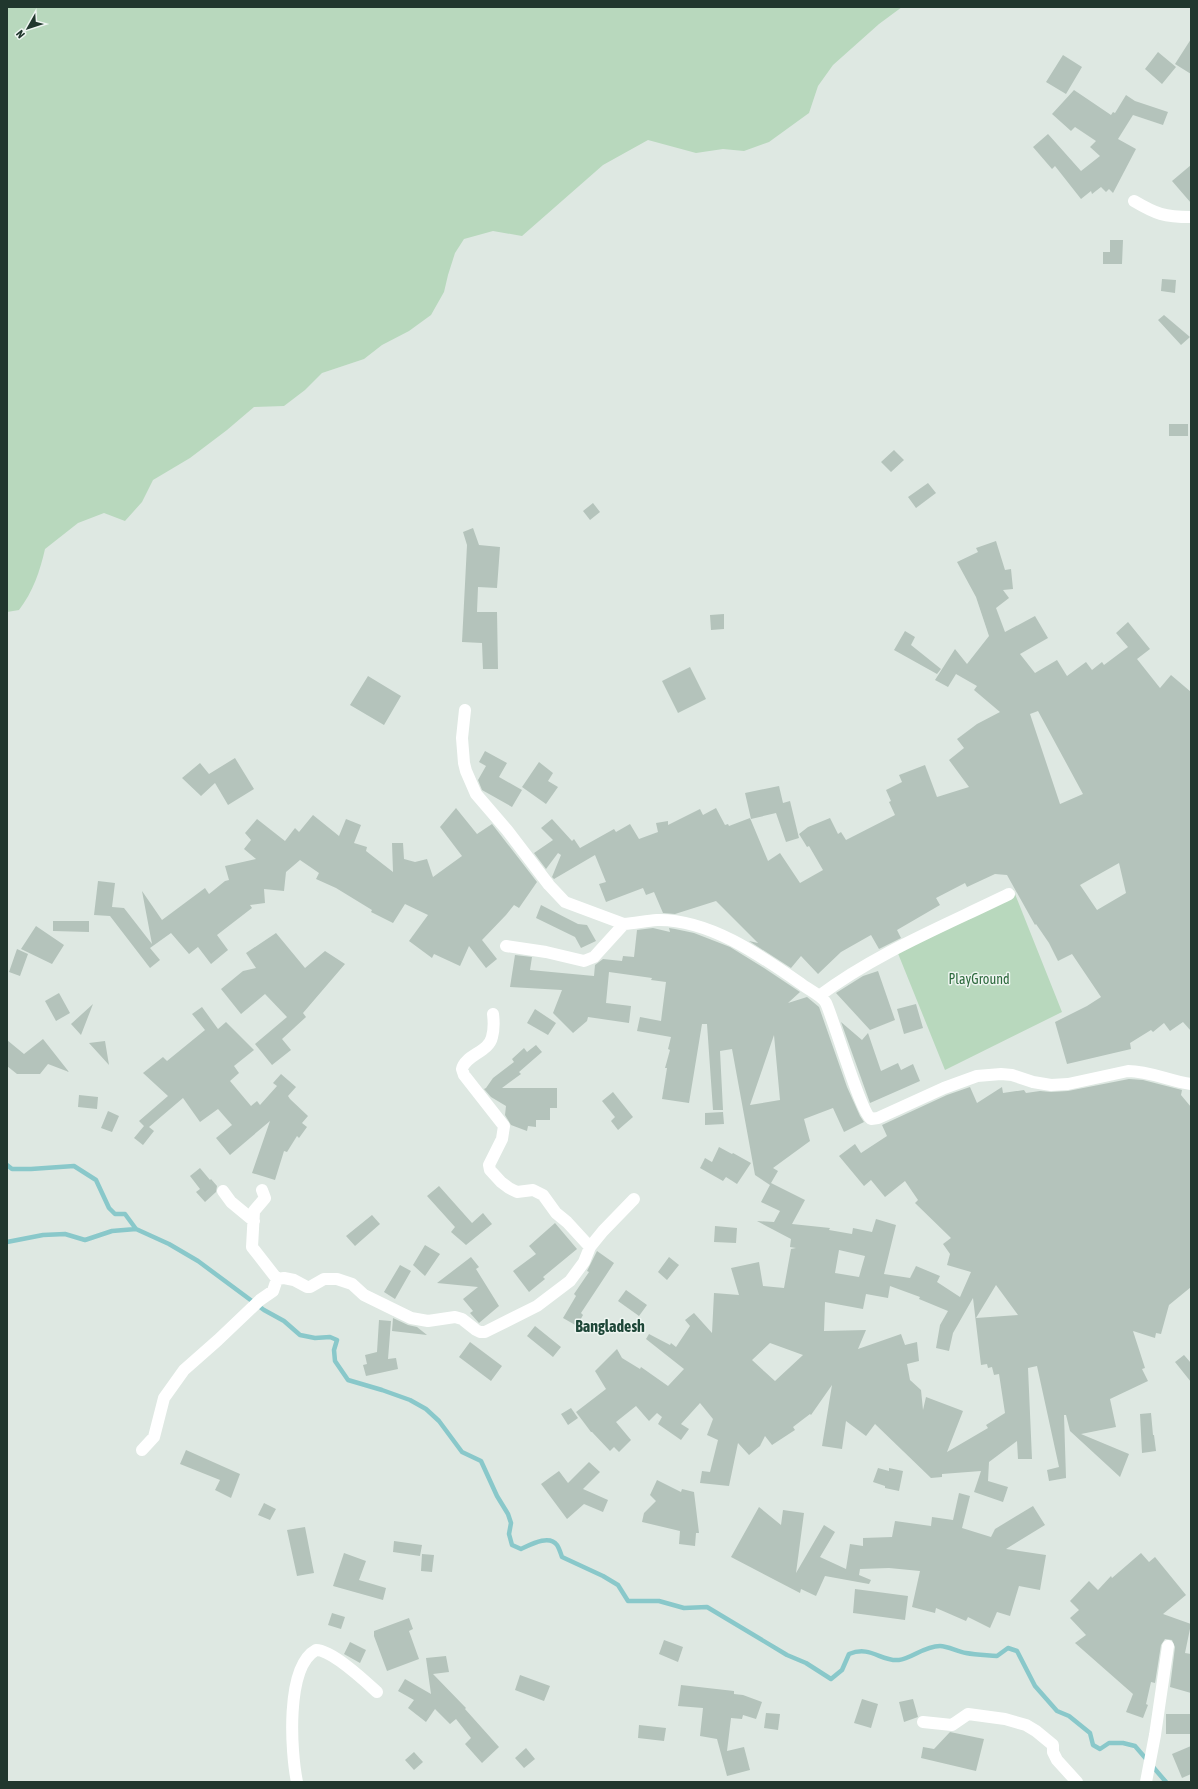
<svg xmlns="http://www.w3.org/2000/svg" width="1198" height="1789" font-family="'Asap Condensed',sans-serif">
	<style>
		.green { fill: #b8d8bd }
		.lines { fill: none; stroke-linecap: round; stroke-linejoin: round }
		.stream { stroke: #89c8ca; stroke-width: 4.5 }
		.building { fill: #b4c3bb; fill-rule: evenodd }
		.minor { stroke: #fff; stroke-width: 12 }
		.labels { text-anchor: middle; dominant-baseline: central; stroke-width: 3; stroke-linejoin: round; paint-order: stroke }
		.park-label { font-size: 14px; fill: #2e6a3e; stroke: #eef5f1 }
		.quarter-label { font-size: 16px; font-weight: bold; fill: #1e4738; stroke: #eef5f1 }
	</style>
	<rect width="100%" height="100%" fill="#dee8e2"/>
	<!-- green -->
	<path class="green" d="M7,7H902L879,24L833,65L818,86L809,113L769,142L744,151L723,149L696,153L648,140L603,165L522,236L493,231L464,239L455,253L448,275L444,292L431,315L409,331L382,345L364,359L322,373L305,390L284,406L254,407L227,430L190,458L153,480L142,502L125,521L104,513L78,523L45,549C40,571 33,592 19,610L7,612Z
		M1013,889L1062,1012L945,1070L895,946Z"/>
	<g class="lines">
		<!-- stream -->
		<path class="stream" d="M7,1165L12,1169H31L74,1166L96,1180L109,1208L115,1214H125L136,1229
			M7,1242L43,1235L65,1234L85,1240L112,1231L136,1229L169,1244L198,1261L264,1310L284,1321L300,1335L315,1338L330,1337L337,1340L334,1350L335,1361L348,1380L382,1390L410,1400L426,1409L439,1421L462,1452L481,1461L497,1496L508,1514L511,1523L509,1534L512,1545L521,1549C530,1545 549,1534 557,1545C559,1548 561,1554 562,1557L603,1576L618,1585L628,1601H659L684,1608L707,1607L787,1655L806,1663L831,1679L842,1670L849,1654C871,1645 881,1662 899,1660C911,1659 924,1646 940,1646C948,1646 958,1652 966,1653C977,1655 987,1655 997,1656L1008,1648L1017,1651L1035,1686L1057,1711L1069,1716L1090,1733L1093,1745L1100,1749L1109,1743H1123L1135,1746L1166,1782"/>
	</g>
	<!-- building -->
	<path class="building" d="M1191,39V74L1175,64Z
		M1158,52L1176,67L1162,84L1145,69Z
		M1063,55L1082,67L1066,94L1046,82Z
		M1074,90L1111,115L1113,112L1115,113L1126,95L1135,101L1168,112L1163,125L1133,115L1118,139L1136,149L1113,193L1109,189L1106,192L1101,187L1092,194L1091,191L1081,199L1055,166L1052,169L1033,147L1048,134L1081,171L1100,156L1090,147L1096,141L1075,127L1071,131L1052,114Z
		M1191,165V203L1172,181Z
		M1110,240H1123L1122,264H1103V252H1110Z
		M1162,279L1176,280L1175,293L1161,291Z
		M1164,315L1190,337L1181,345L1158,320Z
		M1169,424H1188V436H1169Z
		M894,450L904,460L891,472L881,462Z
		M928,483L936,493L916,508L908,497Z
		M593,503L600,512L590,520L583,511Z
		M473,528L479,545L500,547L497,588L478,587L477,612H497L498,669H483L482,643L462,642L467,545L463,532Z
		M996,541L1005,570L1011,569L1013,589L1003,590L1009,598L996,608L1005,632L1035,616L1048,638L1020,654L1035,673L1057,660L1067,676L1086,662L1092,670L1102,662L1104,665L1128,647L1116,633L1128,622L1150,649L1137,659L1160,688L1171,675L1191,692V1031L1183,1022L1170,1031L1164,1023L1153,1032L1151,1030L1130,1043L1131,1049L1067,1064L1055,1022L1087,1006L1101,997L1072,954L1058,961L1049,943L1036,924L1035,925L1007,875L995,874L967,887L965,883L936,898L940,905L897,930L901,938L879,949L871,935L841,952L818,974L801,956L791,968L749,941L758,943L716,901L675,914L663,913L654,892L646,895L643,888L606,902L599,884L606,882L595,855L554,879L552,877L561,855L558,853L546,869L534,853L553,840L541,828L552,819L572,841L574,839L580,848L614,829L616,832L630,824L639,839L658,832L656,823L668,821V825L700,809L703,815L716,808L725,825L728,824L729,826L750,818L768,861L780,853L800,883L823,870L809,846L807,847L799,834L808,827L830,818L838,834L841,832L846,840L895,815L889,802L891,801L886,790L902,782L899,775L925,765L937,797L969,787L949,760L964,748L957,739L977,724L1000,712L974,690L977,686L956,674L948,687L935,680L955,649L967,664L989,636L976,597L957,562L978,552L976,548ZM1038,711L1083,794L1060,804L1030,714ZM1119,863L1126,893L1097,910L1080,885Z
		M724,614V629L711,630L710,615Z
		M905,631L915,637L911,645L941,669L937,674L894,650Z
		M690,667L706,699L678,713L662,681Z
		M368,676L401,696L384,725L350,705Z
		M485,751L507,763L499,777L522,790L512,807L482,790L478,780L486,766L479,762Z
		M235,758L254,789L228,805L215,783L201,796L182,778L200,763L209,774Z
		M539,762L553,773L548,781L558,787L546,804L522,787Z
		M779,786L783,803L790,801L799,838L786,842L776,813L751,819L745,793Z
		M456,808L477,834L492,824L537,882L519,908L514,905L506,915L482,940L497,959L486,968L469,946L460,966L434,954L432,958L409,941L428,915L405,904L393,923L371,912L372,910L336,888L316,879L319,873L300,860L286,872L284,891L264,889L265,903L250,905L252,908L217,935L228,950L211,964L198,947L189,954L171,933L150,948L160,960L150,968L110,916L94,915L98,881L115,883L112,907L124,908L152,944L142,891L162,920L205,888L209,894L225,881L229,880L225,866L256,859L244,849L251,840L245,833L257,819L285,841L295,828L299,832L313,815L339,836L346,819L361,825L354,843L367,847L366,851L393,872L392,843H403L404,859L415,862L427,859L433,877L462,856L440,827Z
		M541,905L578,924L587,925L596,941L581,948L575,937L536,918Z
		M53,921H89V932L53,931Z
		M36,926L64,945L52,964L21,949Z
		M653,928L670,932L669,928L675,929L694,933L730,947L764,968L800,992L788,1003L807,997L819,1007L847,1087L860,1116L864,1122L844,1132L833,1108L804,1119L810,1141L773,1168L778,1171L771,1183L805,1200L792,1224L830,1228L829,1230L852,1234L853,1228L872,1232L876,1219L896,1225L884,1274L910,1278L916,1266L940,1276L937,1282L960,1297L971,1272L947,1265L950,1254L943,1244L951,1238L915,1203L918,1200L905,1181L885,1197L871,1180L864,1186L839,1156L855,1144L861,1153L887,1136L882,1125L947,1095L970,1087L977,1103L1002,1087L1003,1093L1024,1090L1026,1093L1040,1091L1051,1092L1068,1091L1129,1079L1143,1080L1182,1090L1181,1095L1191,1107V1287L1169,1305L1161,1334L1156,1333L1155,1338L1133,1331L1145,1368L1142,1369L1148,1381L1110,1399L1116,1427L1081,1434L1129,1454L1120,1477L1070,1431L1066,1415H1064L1066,1478L1049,1481L1047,1470L1059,1467L1037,1366L1028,1368L1032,1459H1018L1017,1441L989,1462L988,1481L1008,1487L1003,1502L974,1492L981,1471L942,1474V1477L931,1478L875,1424L866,1436L846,1421L842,1449L822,1446L832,1385L811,1415L810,1414L793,1427L795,1430L772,1445L765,1436L760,1446L749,1455L738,1443L729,1486L700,1483L702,1471L710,1472L718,1440L707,1435L713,1419L700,1403L681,1424L689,1429L681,1440L658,1424L662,1417L657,1413L649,1421L636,1406L616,1422L631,1440L619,1452L614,1447L610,1451L592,1432H591L576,1412L606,1389L595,1371L617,1349L622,1358L640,1369L641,1367L668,1386L684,1369L646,1339L649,1334L670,1345L671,1343L676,1347L690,1326L685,1320L694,1313L712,1333L714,1293L739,1295L731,1268L759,1262L763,1286L784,1288L791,1249L796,1248L790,1247L791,1239L757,1221L774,1222L780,1211L761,1202L770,1185L755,1175L732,1049L720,1051L723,1110H713L707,1024H702L689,1103L662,1099L667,1068H665L670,1050L668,1049L671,1037L637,1031L640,1017L661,1021L666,982L651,980L652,978L609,972L606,1003L631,1006L629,1023L588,1017L587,1021L573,1033L553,1013L562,990L510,987L515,955L532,957L530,970L594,976L595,965L603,959L622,961L623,956L634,957L637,930ZM774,1035L780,1100L750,1105ZM839,1250L865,1256L859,1277L835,1273ZM996,1285L1018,1315L976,1318ZM890,1286L920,1297L919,1299L948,1311L940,1325L936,1348L949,1351L953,1333L973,1298L981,1365L987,1364L988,1368L992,1367L994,1375L999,1374L1005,1413L986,1425L988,1428L947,1452L963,1411L926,1397L923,1410L921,1390L910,1380L907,1364L919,1361L917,1342L905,1345L901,1334L858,1349L866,1330L824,1331L825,1302L863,1309L866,1294L888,1298ZM770,1343L803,1355L775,1381L752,1360Z
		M276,933L305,968L325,951L345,964L303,1013L306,1017L282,1039L291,1050L272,1065L255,1044L287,1017L265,994L241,1014L221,989L243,971L256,968L246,953Z
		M17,949L28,954L20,976L9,972Z
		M878,971L895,1020L870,1030L836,993L863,976Z
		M59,993L70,1013L56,1021L45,1001Z
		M93,1004L81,1035L71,1024Z
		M916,1004L923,1028L904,1034L897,1009Z
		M202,1007L218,1029L226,1022L254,1050L234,1066L239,1073L230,1081L251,1106L257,1101L260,1105L277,1086L273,1083L281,1074L296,1087L288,1096L290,1099L308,1116L302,1123L307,1127L299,1138L297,1136L287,1152L284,1151L275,1180L252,1173L270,1121L230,1155L216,1138L232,1125L218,1109L200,1122L183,1098L149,1127L154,1131L143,1145L134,1138L144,1126L139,1121L168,1096L143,1073L163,1057L167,1061L205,1030L192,1014Z
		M535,1009L556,1023L548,1035L527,1023Z
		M841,1022L862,1040L868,1033L881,1071L898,1063L901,1070L913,1064L920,1081L870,1103Z
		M43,1039L69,1072L48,1064L40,1074H17L7,1066V1040L24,1054Z
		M105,1041L109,1065L89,1043Z
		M536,1045L542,1052L519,1072L521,1074L502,1088H557V1108H550V1120H536V1127L528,1126L527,1131L511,1125L505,1115L506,1106L491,1097L484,1089L486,1088L493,1078L514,1062L512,1059L524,1048L527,1052Z
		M613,1092L633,1117L618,1130L611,1121L615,1117L602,1101Z
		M79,1095L98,1097L97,1109L78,1107Z
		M108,1111L119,1116L112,1132L101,1128Z
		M723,1112L724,1124L705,1125V1113Z
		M719,1147L732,1154L733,1153L751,1163L737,1184L726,1177L723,1181L700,1168L705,1158L712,1162Z
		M200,1168L210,1180L211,1179L217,1186L216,1192L205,1202L196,1192L200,1189L190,1176Z
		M439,1186L472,1223L483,1213L492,1224L466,1245L451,1232L455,1227L427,1196Z
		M372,1215L380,1224L355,1246L346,1236Z
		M555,1223L577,1249L543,1277L545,1279L529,1292L513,1271L536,1254L529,1246Z
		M715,1226L737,1228L736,1243L714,1242Z
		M425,1245L440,1254L425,1276L413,1265Z
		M597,1251L614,1263L581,1313L583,1315L577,1326L563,1318L576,1296L574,1294L589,1272L587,1271Z
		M471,1257L479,1267L476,1269L499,1306L479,1323L470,1313L473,1311L463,1299L478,1287L437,1283Z
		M669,1257L679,1265L667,1280L658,1272Z
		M400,1265L411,1271L395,1299L384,1292Z
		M626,1290L647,1305L639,1316L618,1301Z
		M393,1318L408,1325L417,1327L427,1335L392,1331Z
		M379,1320L391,1321L388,1359L396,1358L398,1369L366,1376L363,1365L367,1364L365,1355L377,1352Z
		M535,1326L561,1347L553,1357L527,1336Z
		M470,1342L502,1366L491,1381L459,1357Z
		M1184,1355L1191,1363V1382L1175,1362Z
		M571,1408L578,1418L568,1425L561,1414Z
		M1151,1413L1153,1435H1154L1156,1451L1142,1453L1140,1414Z
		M186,1450L240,1474L231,1498L215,1490L220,1480L180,1464Z
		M589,1462L600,1472L583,1489L608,1500L603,1512L584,1504L567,1519L541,1484L559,1471L568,1483Z
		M878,1468L889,1471V1468L903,1471L899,1491L885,1488V1486L873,1482Z
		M657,1480L681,1492L682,1489L694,1492L699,1533H696L695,1546L679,1544L680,1531L642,1522L644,1513L656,1501L650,1495Z
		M959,1493L970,1496L962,1528L991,1537L995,1529L1033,1506L1045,1525L1006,1549L1046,1555L1040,1590L1019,1586L1010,1616L997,1612L990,1628L968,1617L966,1621L936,1608L935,1613L912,1607L920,1571L889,1568L860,1569L859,1575L871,1580L869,1584L825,1576L816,1596L801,1589L800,1593L731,1557L759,1507L781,1525L783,1510L804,1513L796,1573L824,1525L835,1532L820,1557L846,1569L850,1544L863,1546V1538L892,1537L895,1521L931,1526L932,1517L953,1520Z
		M264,1503L276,1509L270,1520L258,1515Z
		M305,1527L314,1573L297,1576L287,1530Z
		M394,1541L422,1545L420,1556L393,1552Z
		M344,1553L366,1561L359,1580L386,1588L383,1600L333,1586Z
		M1141,1553L1149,1562L1155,1557L1186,1595L1163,1614L1191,1624L1185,1653L1191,1654V1693L1170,1687L1175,1647L1172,1640L1165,1639L1161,1645L1155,1683L1151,1682L1146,1704L1148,1705L1143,1718L1126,1712L1133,1694L1075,1643L1086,1635L1070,1618L1079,1610L1070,1601L1089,1581L1098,1590L1111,1576L1112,1578Z
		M422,1554L434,1555L432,1572L421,1571Z
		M855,1589L908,1596L905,1620L853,1613Z
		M332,1613L345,1617L341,1629L328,1625Z
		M409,1618L413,1629L409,1631L419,1659L387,1671L374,1636V1631Z
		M664,1640L683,1647L678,1662L659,1654Z
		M350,1642L366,1650L360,1663L344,1654Z
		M446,1656L449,1672L433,1674L466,1708L465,1709L499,1747L482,1763L465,1744L471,1738L456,1719L450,1724L435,1709L426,1722L408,1708L414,1700L398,1691L405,1679L431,1694L426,1658Z
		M520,1675L550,1686L544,1701L515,1690Z
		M681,1685L734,1691V1694L743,1695L762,1702L756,1719L743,1715L742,1719L731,1718L727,1751L744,1747L750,1770L727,1776L717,1739L700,1736L703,1708L678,1706Z
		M862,1699L878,1704L871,1728L854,1723Z
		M913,1699L918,1717L904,1722L899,1702Z
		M766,1713L780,1714L778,1730L764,1728Z
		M1166,1714H1190V1734H1166Z
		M639,1725L666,1728L664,1741L638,1738Z
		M950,1732L984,1739L976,1771L921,1758L923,1747L934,1749Z
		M1191,1746V1774L1182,1778L1172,1754Z
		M526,1748L535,1759L524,1768L515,1758Z
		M414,1752L423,1762L414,1770L405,1760Z"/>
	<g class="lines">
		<!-- minor -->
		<path class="minor" d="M1134,201C1156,214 1164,217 1191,217
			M465,710L462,738L464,763L466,771L476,794L507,830L549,885L565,902L624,924
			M506,946L546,952L584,961L594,957L624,924C635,923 646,921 657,920C709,919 760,955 800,983C807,989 822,995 826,1003C835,1023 860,1111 871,1119L878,1118L944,1088L977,1076L1001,1074L1012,1075L1033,1082L1051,1085L1068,1084L1128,1071C1150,1071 1169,1081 1191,1084
			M819,996C876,953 946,925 1009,894
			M493,1014C494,1022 494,1030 492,1037C489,1052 465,1055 462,1069L464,1075L504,1126L502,1139L489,1165L490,1170L501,1182L509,1188L517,1192L533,1190L543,1195L556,1213L567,1222L590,1247
			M262,1190L265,1198L254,1211L252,1247L277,1279
			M223,1191L231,1202L254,1221
			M142,1450L154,1437L164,1398L184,1370L218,1340L260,1300L273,1291L277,1279L284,1278L294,1280L307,1287H310L324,1279H337L352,1284L364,1295L411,1318L428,1321L455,1317L462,1319L476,1330L480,1332H485L537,1306L570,1281L584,1262L590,1247L603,1231L634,1199
			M923,1722L952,1725L968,1714L1005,1719L1026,1725L1036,1731L1053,1745V1752L1057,1760L1077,1782
			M297,1782C291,1753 285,1667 316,1650C332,1650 365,1681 377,1692
			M1146,1782L1155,1735L1168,1646"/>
	</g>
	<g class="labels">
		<!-- park labels -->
		<g class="park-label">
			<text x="979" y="979">PlayGround</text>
		</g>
		<!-- quarter labels -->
		<g class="quarter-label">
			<text x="610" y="1326">Bangladesh</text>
		</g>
	</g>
	<!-- border -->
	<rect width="1198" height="1789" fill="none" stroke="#21372e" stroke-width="16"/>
	<!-- north arrow -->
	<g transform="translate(28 28) rotate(231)" stroke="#eef5f1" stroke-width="3" paint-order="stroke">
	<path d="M0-3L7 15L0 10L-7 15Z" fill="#21372e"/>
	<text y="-6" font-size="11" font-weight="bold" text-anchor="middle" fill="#21372e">N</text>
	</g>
</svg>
